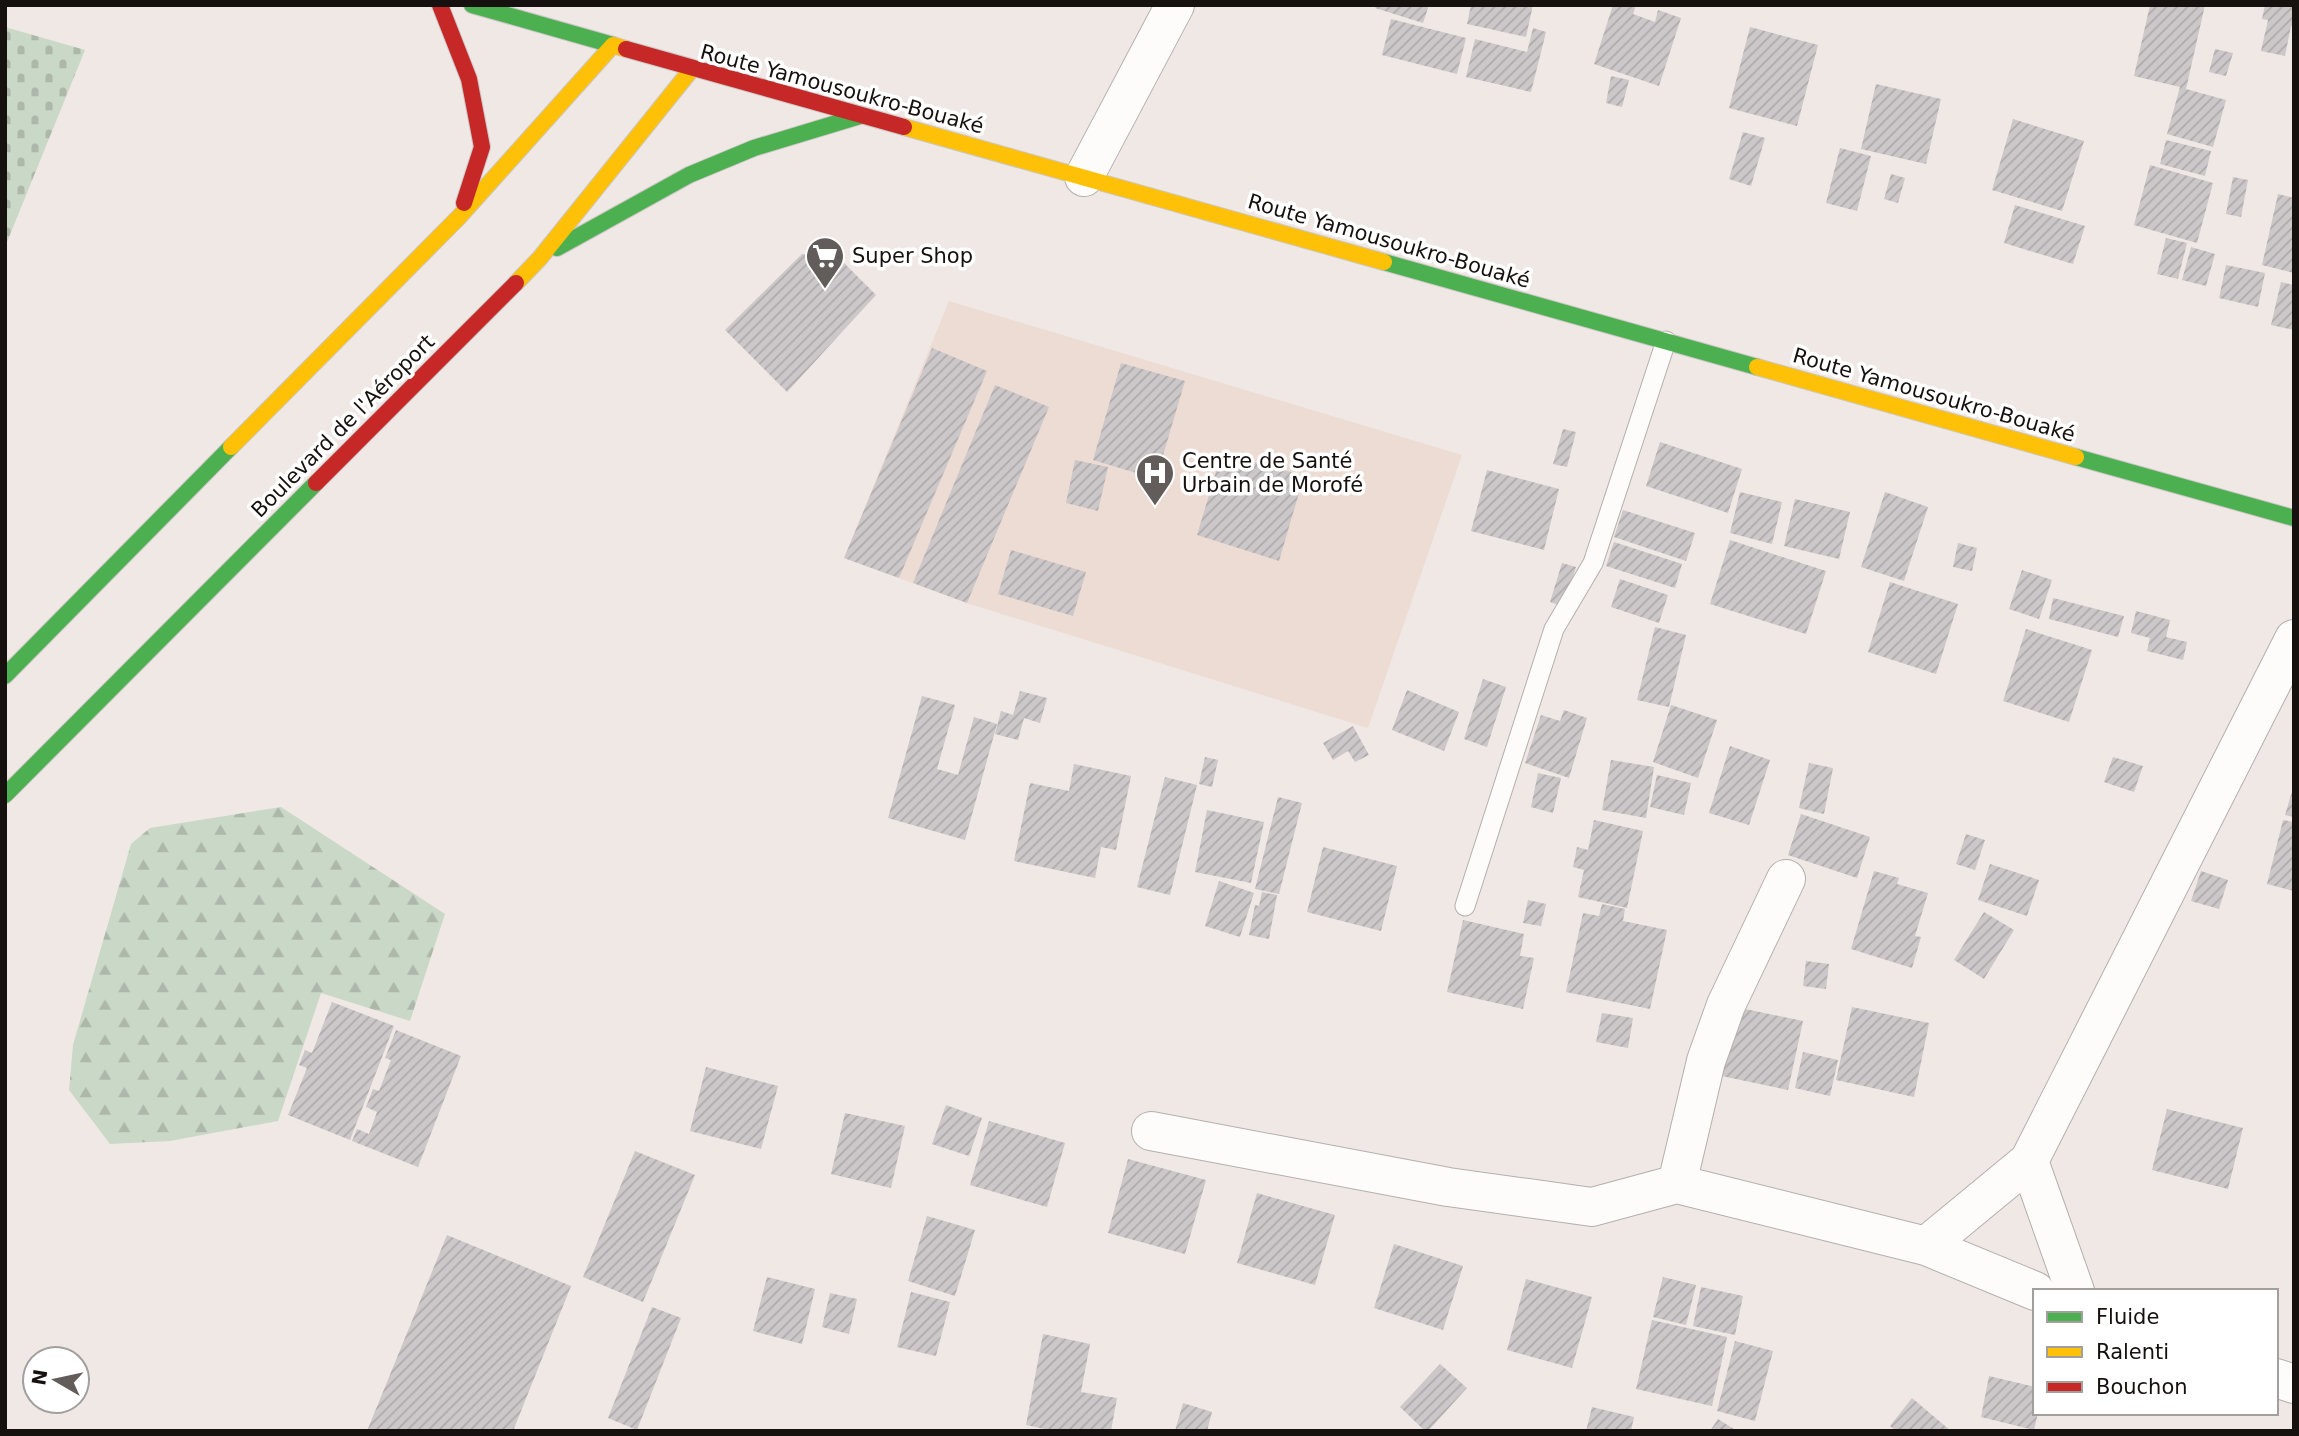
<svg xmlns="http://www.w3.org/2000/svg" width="2299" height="1436" font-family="'DejaVu Sans',sans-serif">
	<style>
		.medical { fill: #eddcd4 }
		.forest { fill: url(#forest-firs) }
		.cemetery { fill: url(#cemetery-stones) }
		.building { fill: url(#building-hatch) }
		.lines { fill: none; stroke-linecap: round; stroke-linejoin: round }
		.lane-casing { stroke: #b5afad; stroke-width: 21 }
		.street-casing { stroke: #b5afad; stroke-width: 40 }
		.fast-casing { stroke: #cbc7c5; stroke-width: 18 }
		.slow-casing { stroke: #cbc7c5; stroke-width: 18 }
		.jam-casing { stroke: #cbc7c5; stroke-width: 18 }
		.lane { stroke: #fdfcfb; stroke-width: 19 }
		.street { stroke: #fdfcfb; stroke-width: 38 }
		.fast { stroke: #4caf50; stroke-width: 16 }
		.slow { stroke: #ffc107; stroke-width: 16 }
		.jam { stroke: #c62828; stroke-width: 16 }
		.labels { text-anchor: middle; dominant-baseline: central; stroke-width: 7; stroke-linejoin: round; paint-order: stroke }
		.street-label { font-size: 21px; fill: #16110f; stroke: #fff }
		.poi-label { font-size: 21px; fill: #16110f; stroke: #fff; text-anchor: start }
	</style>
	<defs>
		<pattern id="forest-firs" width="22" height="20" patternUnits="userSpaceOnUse" patternTransform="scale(1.75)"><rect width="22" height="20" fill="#cad8c7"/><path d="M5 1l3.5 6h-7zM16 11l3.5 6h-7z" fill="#adb8aa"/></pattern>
		<pattern id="cemetery-stones" width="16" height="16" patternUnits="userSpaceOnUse" patternTransform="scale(1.75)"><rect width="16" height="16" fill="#cad8c7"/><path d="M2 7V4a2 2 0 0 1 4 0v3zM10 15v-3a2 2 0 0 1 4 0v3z" fill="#adb8aa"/></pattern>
		<pattern id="building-hatch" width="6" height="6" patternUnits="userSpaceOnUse" patternTransform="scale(1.75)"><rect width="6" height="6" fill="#ccc7c8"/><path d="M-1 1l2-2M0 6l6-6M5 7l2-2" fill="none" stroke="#aeaaab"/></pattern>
	</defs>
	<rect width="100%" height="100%" fill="#f0e8e5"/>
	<!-- medical -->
	<path class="medical" d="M949,301L1462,455L1368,728L967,603L844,558Z"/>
	<!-- forest -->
	<path class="forest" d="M281,807L445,914L410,1021L321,993L278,1121L170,1141L110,1144L69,1090L73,1045L131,844L150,828Z"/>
	<!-- cemetery -->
	<path class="cemetery" d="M5,27L85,50L5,247Z"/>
	<!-- building -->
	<path class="building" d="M1377,5H1429L1423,23L1375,8Z
		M1471,5H1533L1526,37L1467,24Z
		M1613,5H1636L1633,14L1655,22L1658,10L1681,18L1659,86L1594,64Z
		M2150,5H2205L2186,89L2226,100L2213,147L2167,134L2180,87L2134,76Z
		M2265,5H2294V27L2291,26L2285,56L2261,51L2268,20L2262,19Z
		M1391,19L1466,38L1457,74L1382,55Z
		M1750,27L1818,45L1797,126L1729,108Z
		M1533,28L1546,32L1531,92L1466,77L1475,39L1527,52Z
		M2215,49L2233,53L2226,76L2209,72Z
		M1611,76L1629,80L1622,107L1606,103Z
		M1876,84L1941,99L1926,164L1861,149Z
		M2013,119L2084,141L2062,211L1992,190Z
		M1743,132L1765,138L1751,186L1729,179Z
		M2166,140L2211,151L2205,176L2160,164Z
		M1840,148L1871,156L1857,211L1826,203Z
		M2150,165L2213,183L2197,243L2134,225Z
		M1891,174L1905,178L1898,203L1884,199Z
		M2233,177L2248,180L2241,217L2226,214Z
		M2278,194L2294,198V273L2262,265Z
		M2015,205L2085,226L2073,264L2004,243Z
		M2166,238L2187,243L2178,279L2157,274Z
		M2191,247L2215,254L2206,286L2182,280Z
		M802,254L839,258L876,295L787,392L725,330Z
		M2226,265L2265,273L2258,307L2219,298Z
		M2281,282L2294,285V330L2271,325Z
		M932,348L987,371L899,578L844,558Z
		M1121,363L1185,381L1156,479L1093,460Z
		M995,385L1049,407L967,603L913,583Z
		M1563,429L1576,432L1567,467L1553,464Z
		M1660,442L1742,469L1728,513L1646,486Z
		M1222,452L1304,476L1279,561L1197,535Z
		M1075,460L1108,467L1098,511L1066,503Z
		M1487,470L1559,489L1544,550L1471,531Z
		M1740,492L1782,502L1772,544L1730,533Z
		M1885,492L1928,507L1904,581L1861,567Z
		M1795,499L1850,512L1839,559L1784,546Z
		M1623,510L1695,533L1686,561L1614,537Z
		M1730,540L1826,571L1806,634L1710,604Z
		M1614,542L1682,564L1675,588L1606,566Z
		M1958,543L1977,548L1972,571L1953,567Z
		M1011,550L1086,572L1073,616L998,594Z
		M1562,563L1576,567L1564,607L1550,602Z
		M2022,570L2052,580L2039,619L2009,609Z
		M1620,579L1668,595L1659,623L1611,607Z
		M1890,582L1958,604L1936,674L1868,652Z
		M2053,598L2124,616L2118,637L2049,619Z
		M2136,611L2170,620L2166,637L2187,642L2183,660L2147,651L2150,638L2131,633Z
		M1655,627L1686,635L1669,707L1637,700Z
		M2026,629L2092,650L2069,722L2003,701Z
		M1483,679L1506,687L1487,747L1464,739Z
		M1407,690L1459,712L1444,751L1392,730Z
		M1020,691L1047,698L1040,723L1024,718L1018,740L995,734L1001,711L1013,715Z
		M922,696L955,705L937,769L958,775L974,717L997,724L965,840L888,818Z
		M1671,705L1717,720L1698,778L1653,762Z
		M1564,710L1587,718L1569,778L1525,763L1541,715L1560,721Z
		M1353,726L1369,755L1355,762L1348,751L1333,760L1323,743Z
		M1730,746L1770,760L1749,825L1709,813Z
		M1205,757L1218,760L1212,787L1199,784Z
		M2113,757L2143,766L2134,792L2104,782Z
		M1611,760L1654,767L1646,818L1602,810Z
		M1809,763L1833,768L1824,814L1799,808Z
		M1074,764L1131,776L1116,850L1101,847L1095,878L1014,861L1030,783L1069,791Z
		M1538,773L1561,778L1553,813L1531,807Z
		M1657,775L1691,783L1684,815L1650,807Z
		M1165,777L1197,785L1170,895L1137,887Z
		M2294,785V817L2285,815Z
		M1278,797L1302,803L1279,894L1255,889Z
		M1207,810L1264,822L1251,883L1195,872Z
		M1801,814L1870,837L1857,878L1788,855Z
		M1594,820L1643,831L1627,908L1578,897L1584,870L1573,867L1575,858L1577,847L1588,850Z
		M2283,820L2294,822V891L2267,884Z
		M1966,834L1985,840L1975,870L1956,864Z
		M1323,847L1397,866L1381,931L1307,912Z
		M1990,864L2039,880L2027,916L1978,900Z
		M1874,871L1899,878L1897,884L1928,893L1915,936L1921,937L1912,968L1851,949Z
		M2201,871L2228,880L2219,909L2191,901Z
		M1219,881L1254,893L1240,937L1205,926Z
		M1262,892L1277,895L1269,939L1249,935L1255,905L1259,906Z
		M1528,900L1546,904L1541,926L1523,923Z
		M1602,904L1625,909L1623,921L1667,930L1650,1009L1566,992L1583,913L1599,916Z
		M1984,912L2014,930L1984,979L1954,960Z
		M1463,920L1524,934L1520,956L1534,958L1523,1009L1447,992Z
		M1806,961L1829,964L1826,989L1803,986Z
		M332,1002L394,1026L350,1140L288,1115L307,1068L299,1065L305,1050L312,1053Z
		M1731,1006L1803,1021L1788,1090L1717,1075Z
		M1852,1007L1929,1023L1914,1097L1836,1080Z
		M1602,1013L1633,1018L1628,1048L1596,1042Z
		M396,1030L461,1056L418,1167L352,1141L357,1129L369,1134L377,1112L366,1107L373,1089L379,1091L391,1060L385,1058Z
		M1803,1052L1838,1060L1830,1096L1795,1088Z
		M706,1067L778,1086L761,1149L690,1131Z
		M946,1105L982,1118L969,1156L932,1144Z
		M2167,1109L2243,1128L2228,1189L2152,1170Z
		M845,1113L905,1126L891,1188L831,1174Z
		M989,1121L1065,1143L1047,1207L970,1185Z
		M635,1151L695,1175L643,1302L583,1277Z
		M1128,1159L1206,1180L1185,1254L1108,1233Z
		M1257,1193L1335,1215L1315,1285L1237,1263Z
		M927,1216L975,1230L955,1296L908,1281Z
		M447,1235L571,1286L513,1431H367Z
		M1394,1244L1463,1266L1443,1330L1374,1308Z
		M767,1277L815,1289L802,1344L753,1331Z
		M1663,1277L1696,1285L1686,1325L1653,1317Z
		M1526,1279L1592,1297L1572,1368L1507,1350Z
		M1701,1287L1743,1296L1735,1335L1693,1326Z
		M911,1292L950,1302L936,1356L897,1347Z
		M830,1293L857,1299L849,1334L822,1327Z
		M652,1307L681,1318L637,1430L608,1418Z
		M1652,1320L1727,1337L1712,1406L1636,1389Z
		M1043,1334L1090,1344L1081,1392L1117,1398L1111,1431H1054L1026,1425Z
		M1735,1341L1773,1351L1755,1421L1717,1411Z
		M1440,1364L1467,1388L1428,1431H1425L1400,1407Z
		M1989,1376L2035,1387V1413H2038L2034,1430L1981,1417Z
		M1912,1398L1951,1431H1896L1890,1426Z
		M1183,1403L1212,1412L1207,1431H1175Z
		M1592,1407L1634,1417L1631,1431H1586Z
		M1718,1419L1737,1431H1710Z"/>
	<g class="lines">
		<defs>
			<path id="lane" d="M1465,906L1554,629L1593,563L1666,341"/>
			<path id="street" d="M1084,177L1175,5
				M1151,1131L1448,1187L1592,1207L1677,1184L1926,1246L2035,1291
				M2029,1161L2075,1291
				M1677,1184L1706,1061L1726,1005L1786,879
				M1926,1246L2029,1161L2294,639
				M2276,1378L2294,1384"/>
			<path id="fast" d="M472,5L613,45
				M557,248L689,175L754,148L860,116
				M1384,262L1757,367
				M2076,457L2294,518
				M5,676L231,447
				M5,795L316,483"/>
			<path id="slow" d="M904,127L1384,262
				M516,283L540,258L691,70
				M1757,367L2076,457
				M231,447L459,217L613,45L626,49"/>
			<path id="jam" d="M440,5L469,79L482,147L464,203
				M626,49L904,127
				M316,483L516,283"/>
		</defs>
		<!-- lane casing -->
		<use href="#lane" class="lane-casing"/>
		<!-- street casing -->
		<use href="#street" class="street-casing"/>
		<!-- fast casing -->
		<use href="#fast" class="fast-casing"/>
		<!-- slow casing -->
		<use href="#slow" class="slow-casing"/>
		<!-- jam casing -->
		<use href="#jam" class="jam-casing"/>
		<!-- lane -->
		<use href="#lane" class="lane"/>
		<!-- street -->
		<use href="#street" class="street"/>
		<!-- fast -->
		<use href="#fast" class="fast"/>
		<!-- slow -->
		<use href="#slow" class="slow"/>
		<!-- jam -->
		<use href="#jam" class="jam"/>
	</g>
	<!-- icons -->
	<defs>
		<symbol id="supermarket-pin" viewBox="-11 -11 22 30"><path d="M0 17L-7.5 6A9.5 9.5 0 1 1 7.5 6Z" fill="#625c5a" stroke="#fff"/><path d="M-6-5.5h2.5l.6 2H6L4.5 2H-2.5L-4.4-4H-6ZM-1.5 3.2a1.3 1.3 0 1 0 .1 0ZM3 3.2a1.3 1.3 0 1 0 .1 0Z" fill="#fff"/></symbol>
		<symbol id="hospital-pin" viewBox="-11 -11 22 30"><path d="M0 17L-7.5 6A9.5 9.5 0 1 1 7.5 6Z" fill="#625c5a" stroke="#fff"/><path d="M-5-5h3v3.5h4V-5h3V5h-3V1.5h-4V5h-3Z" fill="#fff"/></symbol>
	</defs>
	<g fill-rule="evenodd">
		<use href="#supermarket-pin" x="803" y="234" width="44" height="60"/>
		<use href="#hospital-pin" x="1133" y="451" width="44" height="60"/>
	</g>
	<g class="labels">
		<!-- street labels -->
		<g class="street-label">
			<text transform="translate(842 89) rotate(15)">Route Yamousoukro-Bouaké</text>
			<text transform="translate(1389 241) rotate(16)">Route Yamousoukro-Bouaké</text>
			<text transform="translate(1934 395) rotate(16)">Route Yamousoukro-Bouaké</text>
			<text transform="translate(343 426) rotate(-45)">Boulevard de l'Aéroport</text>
		</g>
		<!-- poi labels -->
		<g class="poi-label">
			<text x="852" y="256">Super Shop</text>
			<text x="1182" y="461">Centre de Santé<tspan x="1182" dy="24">Urbain de Morofé</tspan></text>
		</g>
	</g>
	<!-- border -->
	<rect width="2299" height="1436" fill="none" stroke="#16110f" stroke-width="14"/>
	<!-- legend -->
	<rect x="2033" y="1289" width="245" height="126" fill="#ffffff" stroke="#a2a09f" stroke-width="2"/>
	<rect x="2047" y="1312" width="35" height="10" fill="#4caf50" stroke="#a2a09f" stroke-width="2"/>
	<text x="2096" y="1324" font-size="21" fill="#16110f">Fluide</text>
	<rect x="2047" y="1347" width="35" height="10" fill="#ffc107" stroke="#a2a09f" stroke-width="2"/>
	<text x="2096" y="1359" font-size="21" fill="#16110f">Ralenti</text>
	<rect x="2047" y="1382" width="35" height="10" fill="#c62828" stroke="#a2a09f" stroke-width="2"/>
	<text x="2096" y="1394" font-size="21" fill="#16110f">Bouchon</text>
	<!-- north arrow -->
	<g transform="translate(56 1380) rotate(279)"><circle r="33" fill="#ffffff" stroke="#a2a09f" stroke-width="2"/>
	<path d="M0-5L12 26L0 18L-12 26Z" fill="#625c5a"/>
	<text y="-10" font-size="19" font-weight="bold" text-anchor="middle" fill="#16110f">N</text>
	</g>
</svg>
